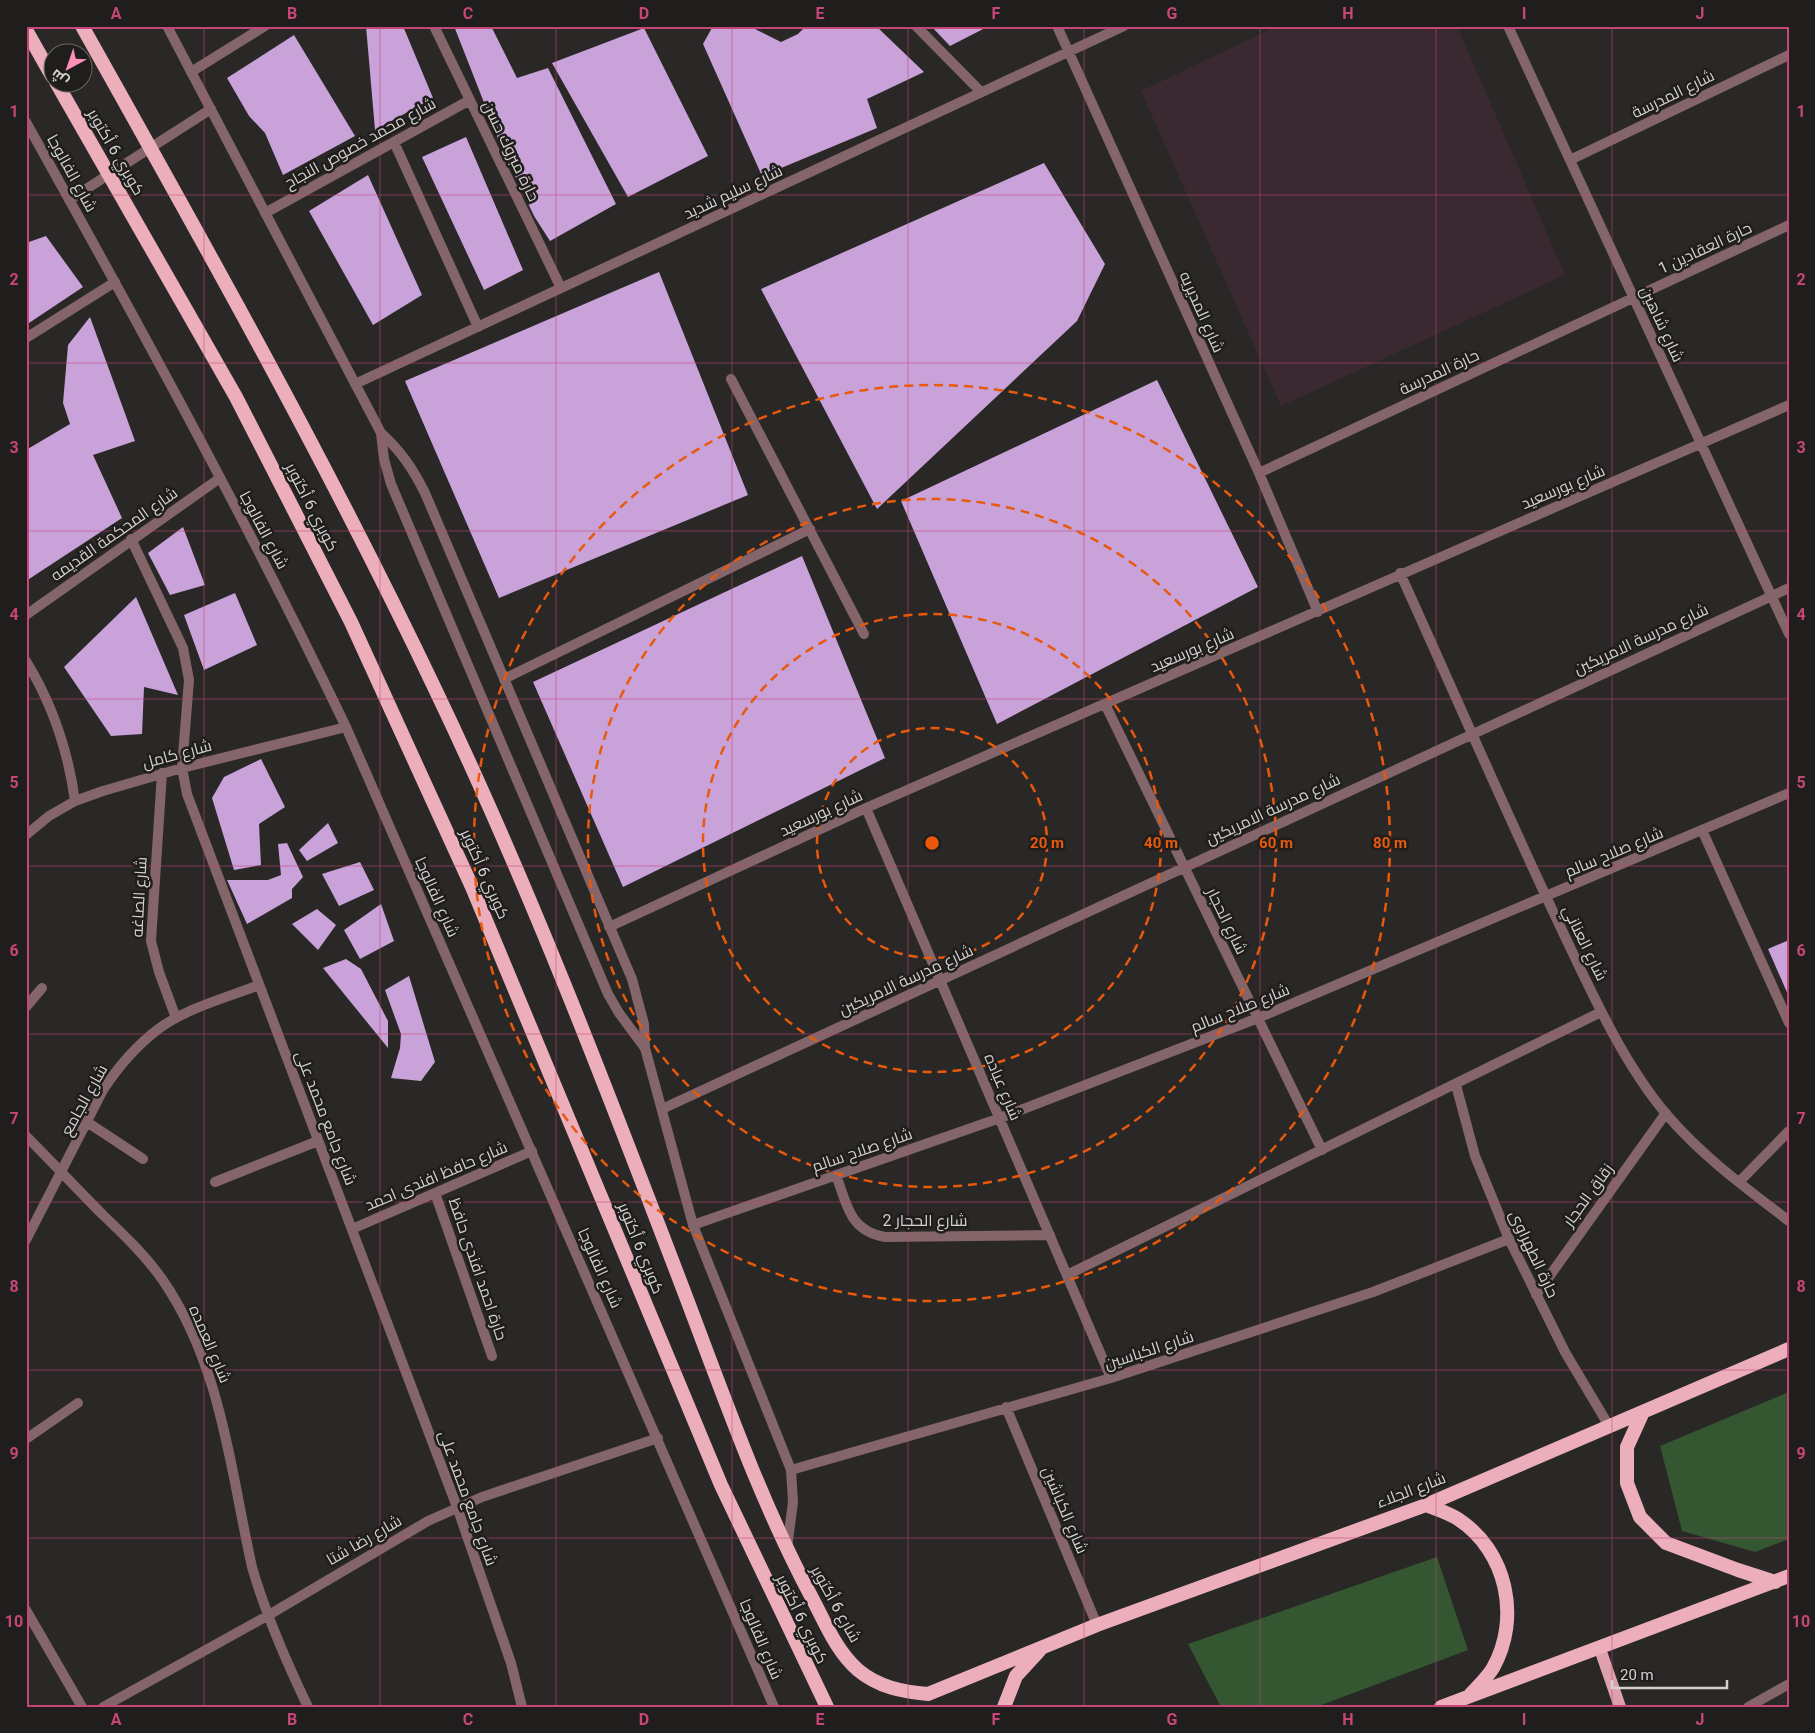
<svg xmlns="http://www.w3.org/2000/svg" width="1815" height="1733" font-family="Roboto,Cairo,sans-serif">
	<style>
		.education { fill: #3b2931 }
		.green { fill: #345631 }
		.building { fill: #c9a2d9 }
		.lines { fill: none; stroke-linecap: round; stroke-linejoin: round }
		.service { stroke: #83656a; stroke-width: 10 }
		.minor { stroke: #83656a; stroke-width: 10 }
		.tertiary { stroke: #83656a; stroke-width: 10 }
		.primary { stroke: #dea0ac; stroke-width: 12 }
		.trunk { stroke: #ecaeba; stroke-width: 14 }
		.grid { fill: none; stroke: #c64678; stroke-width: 1; stroke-opacity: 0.55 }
		.ring { fill: none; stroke: #e8590c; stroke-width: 2.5; stroke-dasharray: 9 6 }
		.labels { text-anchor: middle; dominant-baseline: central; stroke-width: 5; stroke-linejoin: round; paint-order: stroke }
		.street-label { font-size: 16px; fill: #d2d1d0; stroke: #201e1c }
		.centre { fill: #e8590c; stroke: #201e1c; stroke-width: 2.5 }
		.ring-label { font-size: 15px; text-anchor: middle; font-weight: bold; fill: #e8590c; stroke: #201e1c; stroke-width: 5; stroke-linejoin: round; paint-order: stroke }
		.neatline { fill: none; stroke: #c64678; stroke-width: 2 }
		.grid-label { font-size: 16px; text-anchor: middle; font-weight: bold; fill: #c64678 }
	</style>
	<rect width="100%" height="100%" fill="#2a2826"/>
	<!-- education -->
	<path class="education" d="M1277,26H1457L1565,275L1281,406L1141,91Z"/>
	<!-- green -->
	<path class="green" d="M1789,1392V1539L1755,1552L1682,1531L1660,1446Z
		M1437,1557L1468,1650L1316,1707H1221L1188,1644Z"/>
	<!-- building -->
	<path class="building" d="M366,26H403L433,98L375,130Z
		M454,26H491L517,78L548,68L616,204L550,241L534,216L501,146Z
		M713,26H759L755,29L781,42L798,34L806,26H876L924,72L867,99L877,128L762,176L703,44Z
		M931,26H989L950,46Z
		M644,28L708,156L628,197L552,63Z
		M294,35L355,136L283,175L265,133L249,116L227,78Z
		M466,137L523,270L484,290L422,157Z
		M1044,163L1105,264L1077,321L877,509L761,289Z
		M368,175L422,295L373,325L309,211Z
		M46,236L83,287L26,325V243Z
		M659,272L748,495L499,598L405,381Z
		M90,317L135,441L93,455L122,518L26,581V450L70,424L63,403L68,345Z
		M1157,380L1258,587L997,724L901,501Z
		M183,527L205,585L170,595L148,553Z
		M802,556L885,758L623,887L533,682Z
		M235,593L257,645L204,670L184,615Z
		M136,597L178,695L144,687L142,734L111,736L64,667Z
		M261,759L285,807L259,824L261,865L234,870L212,798L224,777Z
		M328,823L338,843L307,861L299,850Z
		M287,843L303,877L292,889V898L247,924L227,880H268L281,875L278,844Z
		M360,862L374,890L339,906L322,874Z
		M381,904L394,941L360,959L344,930Z
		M317,909L336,925L318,950L292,924Z
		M1789,940V997L1768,949Z
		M346,959L361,969L388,1021V1048L323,968Z
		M409,976L435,1062L421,1081L391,1078L400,1048L401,1034L385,990Z"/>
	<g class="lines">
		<!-- service -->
		<path class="service" d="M381,433C401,451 413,469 425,493L632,979L644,1024L645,1048"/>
		<!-- minor -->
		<path class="minor" d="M434,26L561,288
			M916,26L981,92
			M1057,26L1259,473L1318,612
			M1508,26L1789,634
			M191,72L265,26
			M394,142L478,327
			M1570,160L1789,55
			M265,213L470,100
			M26,338L115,282
			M731,379L864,634
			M355,384L1124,26
			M1259,473L1789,225
			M131,539L183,648L189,680L182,768L187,794L457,1507L511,1663L522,1707
			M1400,573C1453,690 1504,808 1559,924C1589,987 1622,1062 1667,1115C1703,1157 1746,1188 1789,1221
			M26,615L220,478
			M26,661C53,705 68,750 75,801
			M504,679L810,529
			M1105,704L1322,1150
			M162,773L151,941L159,972L176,1018
			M866,808L1111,1378
			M1702,830L1789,1023
			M26,835L49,816L75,801L103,791L182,768L346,727
			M609,927L866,808L1789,405
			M26,1007L42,988
			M1456,1085L1475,1156L1509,1239L1565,1352L1609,1426
			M662,1109L1789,588
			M87,1122L143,1159
			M26,1136C52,1162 77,1189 103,1215C124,1235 145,1255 162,1279C221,1364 230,1468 252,1567C266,1616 286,1661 308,1707
			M836,1175C847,1204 849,1231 885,1237L1050,1235
			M215,1182L318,1141
			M1739,1182L1789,1131
			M435,1193L492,1356
			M693,1225L1000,1118L1258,1018L1789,793
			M352,1229L532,1151
			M26,1240L103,1090C118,1067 135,1047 157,1030C186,1008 226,998 259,985
			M1067,1275L1601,1012
			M1536,1295L1666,1113
			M1006,1407L1097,1625
			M26,1439L78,1403
			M791,1470L1111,1378L1373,1292L1509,1239
			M103,1707L267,1616L428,1521L482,1497L658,1438
			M1748,1707L1789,1684"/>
		<!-- tertiary -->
		<path class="tertiary" d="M167,26L381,433L384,459L391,484L608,994L619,1013L645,1048L693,1225L791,1470L793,1502L787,1548
			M26,122C137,321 247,521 346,727L774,1707
			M69,200L211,109
			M26,1610L82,1707"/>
		<!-- primary -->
		<path class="primary" d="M1600,1649L1620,1707"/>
		<!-- trunk -->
		<path class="trunk" d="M82,26C205,245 328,464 436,691C528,883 604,1082 680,1281C721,1388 758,1497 812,1598C825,1622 836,1651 858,1670C878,1687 903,1692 928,1694L1097,1625L1426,1505L1789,1349
			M26,30L52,76
			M56,82L236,397L351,622L472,887L721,1485L827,1707
			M1642,1414L1627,1447V1483L1640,1517L1666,1543L1738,1570L1775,1582
			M1426,1505C1436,1509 1449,1513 1458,1519C1507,1551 1521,1618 1493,1668C1487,1678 1477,1687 1470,1695
			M1004,1707L1016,1676L1039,1651
			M1441,1707L1789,1576"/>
	</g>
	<!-- grid -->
	<path class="grid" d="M204,26V1707M380,26V1707M556,26V1707M732,26V1707M908,26V1707M1084,26V1707M1260,26V1707M1436,26V1707M1612,26V1707M26,195H1789M26,363H1789M26,531H1789M26,699H1789M26,866H1789M26,1034H1789M26,1202H1789M26,1370H1789M26,1538H1789"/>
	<!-- distance rings -->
	<g class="ring">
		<circle cx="932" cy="843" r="115"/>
		<circle cx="932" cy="843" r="229"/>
		<circle cx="932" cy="843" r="344"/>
		<circle cx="932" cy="843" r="458"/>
	</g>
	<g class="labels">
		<!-- street labels -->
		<g class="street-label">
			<text transform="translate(1673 94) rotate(-26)">شارع المدرسة</text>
			<text transform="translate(360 143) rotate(-29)">شارع محمد خصوص النجاح</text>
			<text transform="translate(511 151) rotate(64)">حارة مبروك حسن</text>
			<text transform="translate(116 152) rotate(60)">كوبري 6 أكتوبر</text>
			<text transform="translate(72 173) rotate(61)">شارع الفالوجا</text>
			<text transform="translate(733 192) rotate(-25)">شارع سليم شديد</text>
			<text transform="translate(1705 248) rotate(-25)">حارة العقادين 1</text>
			<text transform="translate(1202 312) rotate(66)">شارع المديريه</text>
			<text transform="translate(1662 324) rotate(65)">شارع شاهين</text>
			<text transform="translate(1439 372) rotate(-25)">حارة المدرسة</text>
			<text transform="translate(1563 487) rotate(-23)">شارع بورسعيد</text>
			<text transform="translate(312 507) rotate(63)">كوبري 6 أكتوبر</text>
			<text transform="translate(264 530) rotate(62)">شارع الفالوجا</text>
			<text transform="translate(114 534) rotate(-35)">شارع المحكمة القديمه</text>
			<text transform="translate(1641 639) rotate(-25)">شارع مدرسة الامريكين</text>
			<text transform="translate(1192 650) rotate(-23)">شارع بورسعيد</text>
			<text transform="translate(177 754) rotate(-15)">شارع كامل</text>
			<text transform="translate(1273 809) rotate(-25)">شارع مدرسة الامريكين</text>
			<text transform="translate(821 813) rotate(-25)">شارع بورسعيد</text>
			<text transform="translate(1614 852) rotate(-23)">شارع صلاح سالم</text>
			<text transform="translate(485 874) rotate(66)">كوبري 6 أكتوبر</text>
			<text transform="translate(139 897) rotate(-87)">شارع الصاغه</text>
			<text transform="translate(437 897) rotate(66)">شارع الفالوجا</text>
			<text transform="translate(1227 921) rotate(64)">شارع الحجار</text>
			<text transform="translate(1585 943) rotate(64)">شارع العناني</text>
			<text transform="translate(906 980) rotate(-25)">شارع مدرسة الامريكين</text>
			<text transform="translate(1240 1008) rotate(-22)">شارع صلاح سالم</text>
			<text transform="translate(1003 1087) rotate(67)">شارع عباده</text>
			<text transform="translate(84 1100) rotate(-61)">شارع الجامع</text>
			<text transform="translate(326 1118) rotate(69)">شارع جامع محمد على</text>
			<text transform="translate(862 1150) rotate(-19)">شارع صلاح سالم</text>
			<text transform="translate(436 1176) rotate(-23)">شارع حافظ افندى احمد</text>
			<text transform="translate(1588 1195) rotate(-54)">زقاق الحجار</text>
			<text x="925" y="1220">شارع الحجار 2</text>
			<text transform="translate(641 1248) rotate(68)">كوبري 6 أكتوبر</text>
			<text transform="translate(1534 1254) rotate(65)">حارة الطهراوى</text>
			<text transform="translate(600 1268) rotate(66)">شارع الفالوجا</text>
			<text transform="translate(478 1269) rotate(71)">حارة احمد افندى حافظ</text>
			<text transform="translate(210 1344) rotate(67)">شارع العمده</text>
			<text transform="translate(1149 1350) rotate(-18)">شارع الكباسين</text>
			<text transform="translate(1411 1490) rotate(-21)">شارع الجلاء</text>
			<text transform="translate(468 1498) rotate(70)">شارع جامع محمد على</text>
			<text transform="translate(1065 1510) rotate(67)">شارع الكباشين</text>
			<text transform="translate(364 1540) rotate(-30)">شارع رضا شتا</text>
			<text transform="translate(836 1604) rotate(61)">شارع 6 أكتوبر</text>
			<text transform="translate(802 1619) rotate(64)">كوبري 6 أكتوبر</text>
			<text transform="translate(761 1639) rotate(67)">شارع الفالوجا</text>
		</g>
	</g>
	<circle cx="932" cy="843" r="8" class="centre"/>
	<g class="ring-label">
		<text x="1047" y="848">20 m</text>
		<text x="1161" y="848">40 m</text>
		<text x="1276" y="848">60 m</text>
		<text x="1390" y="848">80 m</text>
	</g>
	<!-- border -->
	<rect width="1815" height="1733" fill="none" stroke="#201e1c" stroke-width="55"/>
	<!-- north arrow -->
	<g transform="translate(68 68) rotate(220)"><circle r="24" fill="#201e1c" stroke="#676664"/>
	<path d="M0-4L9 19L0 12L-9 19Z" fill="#ff8eb9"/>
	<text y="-8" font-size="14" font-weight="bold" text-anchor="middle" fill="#d2d1d0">ش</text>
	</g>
	<!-- scale -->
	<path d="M1612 1680v8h115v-8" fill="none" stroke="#d2d1d0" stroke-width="2.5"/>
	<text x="1620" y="1680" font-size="15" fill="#d2d1d0" stroke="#201e1c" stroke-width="4" paint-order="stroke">20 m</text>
	<rect x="28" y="28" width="1760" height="1678" class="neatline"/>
	<g class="grid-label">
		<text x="116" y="19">A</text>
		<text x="292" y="19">B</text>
		<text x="468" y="19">C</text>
		<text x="644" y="19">D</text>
		<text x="820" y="19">E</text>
		<text x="996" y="19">F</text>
		<text x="1172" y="19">G</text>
		<text x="1348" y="19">H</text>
		<text x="1524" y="19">I</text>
		<text x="1700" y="19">J</text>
		<text x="14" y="117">1</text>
		<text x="1801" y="117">1</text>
		<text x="14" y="285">2</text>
		<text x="1801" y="285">2</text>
		<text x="14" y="453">3</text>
		<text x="1801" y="453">3</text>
		<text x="14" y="620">4</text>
		<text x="1801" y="620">4</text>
		<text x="14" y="788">5</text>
		<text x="1801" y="788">5</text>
		<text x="14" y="956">6</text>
		<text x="1801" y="956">6</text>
		<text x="14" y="1124">7</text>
		<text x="1801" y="1124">7</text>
		<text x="14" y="1292">8</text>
		<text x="1801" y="1292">8</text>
		<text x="14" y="1459">9</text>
		<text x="1801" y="1459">9</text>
		<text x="14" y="1627">10</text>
		<text x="1801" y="1627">10</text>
		<text x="116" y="1725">A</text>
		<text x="292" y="1725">B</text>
		<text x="468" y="1725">C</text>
		<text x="644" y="1725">D</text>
		<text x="820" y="1725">E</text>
		<text x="996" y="1725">F</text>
		<text x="1172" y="1725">G</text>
		<text x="1348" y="1725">H</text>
		<text x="1524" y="1725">I</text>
		<text x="1700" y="1725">J</text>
	</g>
</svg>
